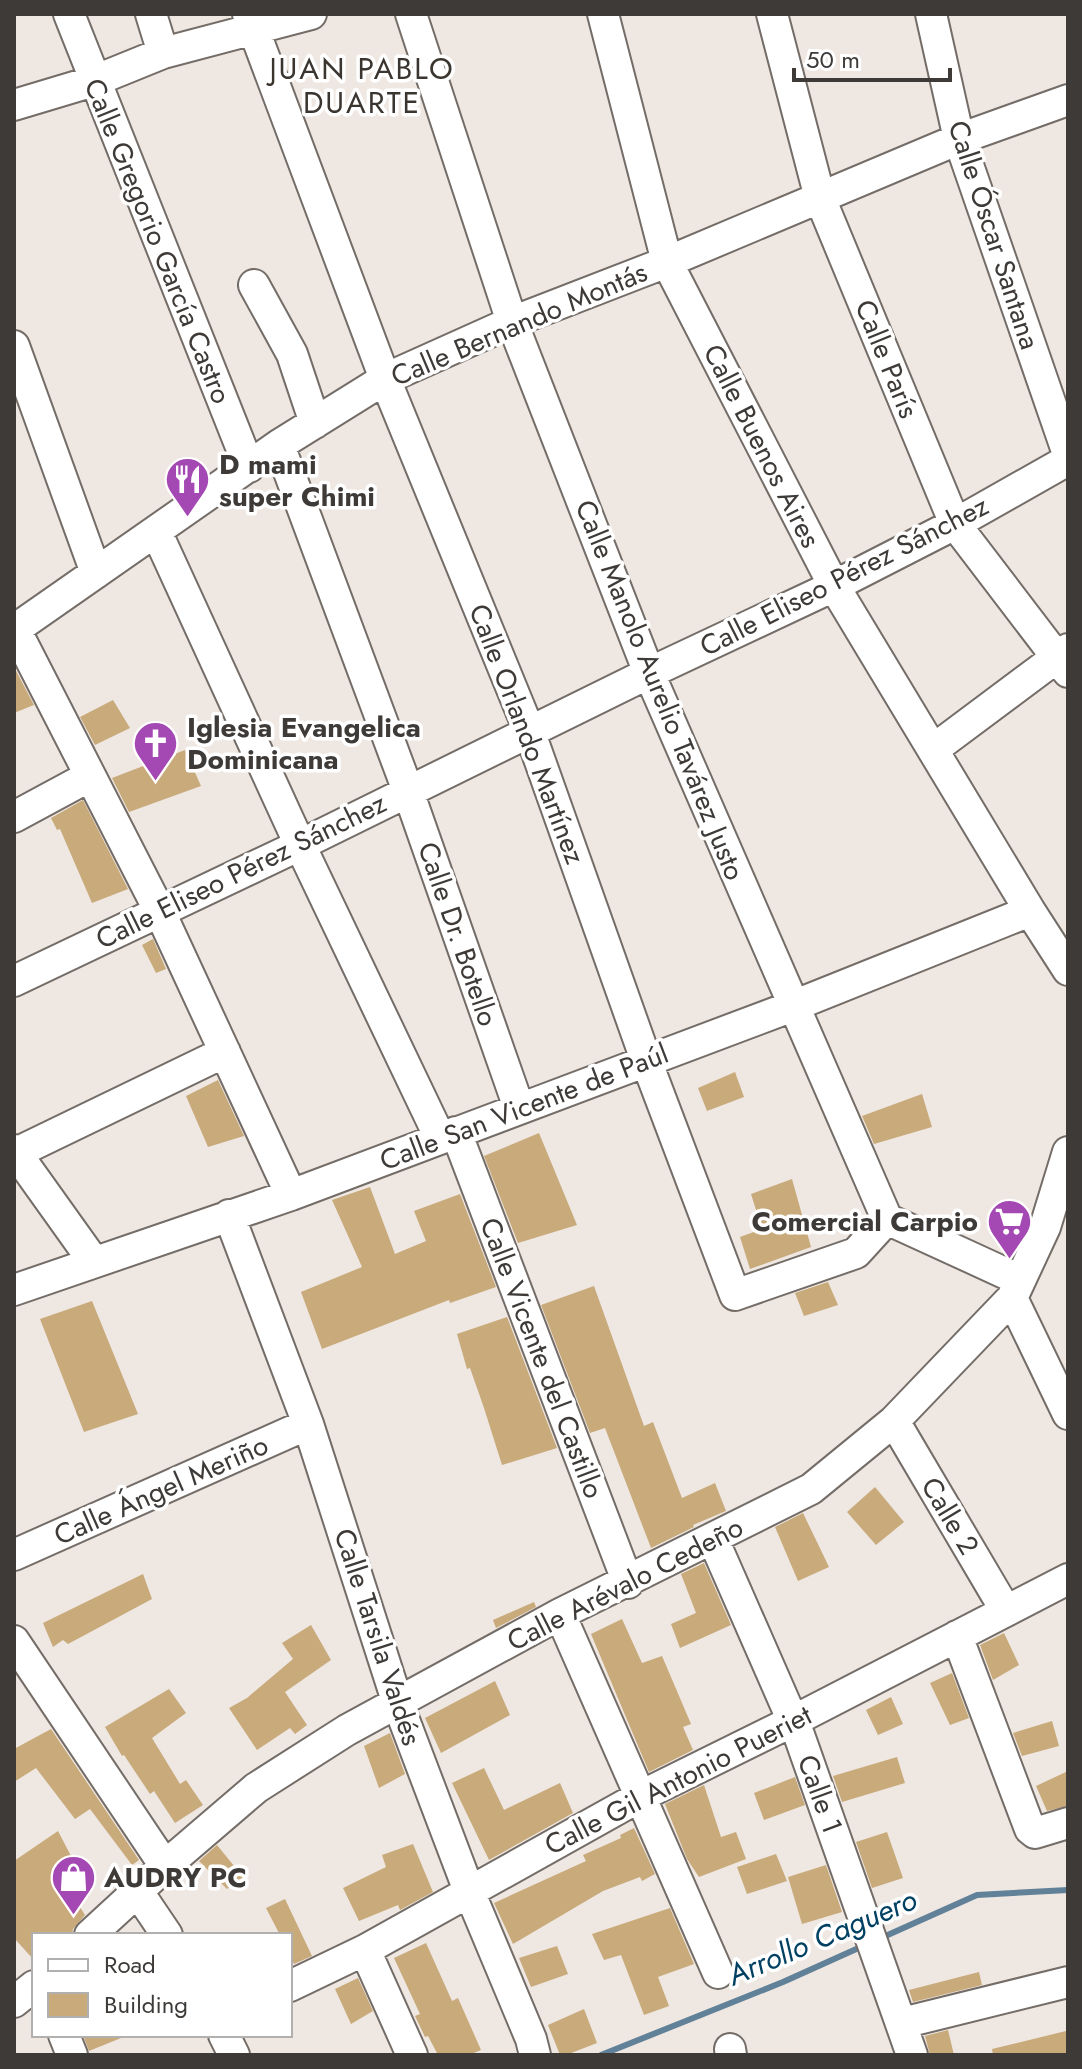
<svg xmlns="http://www.w3.org/2000/svg" width="1082" height="2069" font-family="Jost,sans-serif">
	<style>
		.lines { fill: none; stroke-linecap: round; stroke-linejoin: round }
		.stream { stroke: #618198; stroke-width: 6 }
		.building { fill: #c8aa7b }
		.minor-casing { stroke: #736c67; stroke-width: 34 }
		.minor { stroke: #fff; stroke-width: 30 }
		.labels { text-anchor: middle; dominant-baseline: central; stroke-width: 7; stroke-linejoin: round; paint-order: stroke }
		.street-label { font-size: 28px; fill: #3d3a38; stroke: #fff }
		.poi-label { font-size: 28px; font-weight: bold; fill: #3d3a38; stroke: #fff; text-anchor: start }
		.neighbourhood-label { font-size: 30px; letter-spacing: 2px; fill: #3b3530; stroke: #fff }
		.water-label { font-size: 30px; font-style: italic; fill: #004062; stroke: #fff }
	</style>
	<rect width="100%" height="100%" fill="#efe7e1"/>
	<g class="lines">
		<!-- stream -->
		<path class="stream" d="M881,1938L977,1895L1068,1890
			M601,2055L783,1982L863,1946"/>
	</g>
	<!-- building -->
	<path class="building" d="M14,667L34,705L14,713Z
		M113,700L130,728L95,745L80,717Z
		M185,750L201,786L129,812L112,778Z
		M83,800L128,889L92,903L60,829L57,830L51,818Z
		M153,939L166,969L156,973L142,945Z
		M735,1072L744,1097L707,1111L698,1088Z
		M218,1080L244,1136L208,1147L186,1096Z
		M922,1094L932,1127L874,1144L862,1116Z
		M539,1133L577,1225L518,1243L484,1156Z
		M792,1179L811,1247L750,1269L740,1237L762,1229L751,1194Z
		M370,1187L395,1254L426,1241L414,1211L460,1194L496,1287L450,1303L449,1300L322,1349L301,1292L362,1267L332,1200Z
		M828,1282L838,1305L804,1316L795,1293Z
		M594,1286L644,1426L653,1422L682,1498L715,1483L726,1511L693,1525L694,1527L651,1548L605,1428L590,1433L541,1305Z
		M92,1301L138,1414L84,1432L40,1319Z
		M507,1317L557,1448L502,1465L484,1408L470,1368L467,1369L457,1334Z
		M875,1487L904,1522L876,1545L847,1512Z
		M803,1513L829,1567L798,1581L775,1527Z
		M704,1563L731,1625L680,1648L671,1624L696,1613L681,1574Z
		M143,1574L152,1599L68,1644L63,1640L53,1647L43,1623Z
		M534,1602L536,1607L496,1628L493,1620Z
		M622,1619L642,1663L662,1656L691,1724L683,1727L693,1750L649,1772L591,1634Z
		M311,1625L331,1660L285,1692L307,1725L295,1734L290,1728L257,1750L229,1708L247,1698L293,1659L282,1643Z
		M1004,1633L1019,1665L993,1680L980,1645Z
		M952,1673L969,1718L950,1725L930,1683Z
		M495,1681L510,1715L441,1753L425,1718Z
		M169,1689L186,1713L152,1738L180,1784L186,1780L203,1805L175,1823L154,1791L150,1794L124,1755L122,1756L105,1727Z
		M891,1697L903,1724L878,1735L866,1710Z
		M1052,1721L1059,1746L1022,1756L1013,1733Z
		M51,1729L139,1860L132,1865L90,1809L75,1819L36,1768L14,1782V1749Z
		M390,1733L405,1774L379,1788L364,1746Z
		M897,1757L905,1783L842,1802L833,1776Z
		M484,1768L504,1810L560,1783L573,1813L489,1860L452,1783Z
		M1068,1771V1806L1047,1811L1036,1786Z
		M795,1777L805,1805L764,1820L754,1793Z
		M704,1785L721,1837L736,1832L746,1859L699,1877L687,1859L665,1804Z
		M634,1828L655,1874L642,1881L640,1877L603,1891L513,1944L494,1903L586,1861L583,1855L621,1838L620,1835Z
		M58,1831L71,1856L55,1868L85,1915L73,1929L72,1935H34V1960L14,1938V1861Z
		M887,1832L903,1878L872,1888L856,1842Z
		M413,1844L433,1892L400,1910L398,1905L359,1921L343,1888L386,1867L382,1855Z
		M217,1845L243,1877L227,1889L199,1861Z
		M776,1854L787,1881L747,1894L737,1867Z
		M826,1865L842,1912L802,1924L788,1877Z
		M285,1899L312,1956L294,1964L290,1956V1935H280L266,1908Z
		M670,1908L694,1964L658,1977L669,2006L644,2015L621,1955L604,1960L592,1934Z
		M426,1943L452,2001L458,1998L481,2050L469,2055H438L428,2036L425,2037L415,2016L420,2014L394,1958Z
		M557,1946L568,1974L531,1987L519,1958Z
		M979,1972L982,1985L913,2002L909,1990Z
		M358,1978L373,2011L351,2024L335,1989Z
		M584,2009L597,2043L566,2055H560L548,2025Z
		M948,2030L954,2055H930L925,2036Z
		M1066,2031L1068,2055H993L992,2049Z
		M83,2035H126V2036L89,2051Z"/>
	<g class="lines">
		<defs>
			<path id="minor" d="M69,14L249,467
				M151,14L163,53
				M248,14L385,379L530,733L646,1060L735,1295L856,1253L887,1219
				M411,14L512,322L649,673L887,1219L1020,1280
				M603,14L667,262L834,586L1030,911L1068,970
				M772,14L820,198L955,524L1068,672
				M931,14L959,139L1068,454
				M14,105L94,81L163,53L311,14
				M254,285L292,354L315,423
				M14,346L96,573
				M279,445L408,791L519,1108
				M156,531L300,845L440,1138
				M15,629L159,910L291,1195
				M14,630L279,445L385,379L512,322L667,262L959,139L1068,100
				M934,749L1068,649
				M14,817L90,776
				M14,981L300,845L649,673L834,586L955,524L1068,460
				M456,1132L628,1583
				M14,1150L94,1262
				M16,1153L225,1052
				M229,1215L308,1424L398,1704L469,1891L531,2039L535,2055
				M14,1290L291,1195L793,1006L1030,911
				M1012,1298L1068,1414
				M894,1421L1006,1611
				M713,1539L799,1735L912,2055
				M14,1555L308,1424
				M560,1614L718,1973
				M957,1636L1030,1829L1035,1833L1068,1823
				M14,1641L165,1866
				M138,1892L167,1935
				M90,1935L165,1866L256,1788L347,1730L560,1614L811,1489L894,1421L1012,1298L1045,1227L1068,1152
				M365,1950L412,2055
				M290,1986L365,1950L641,1796L793,1721L1068,1579
				M14,2002L34,1986
				M902,2023L1068,1982
				M64,2035L72,2055
				M224,2035L234,2055
				M730,2049L731,2055"/>
		</defs>
		<!-- minor casing -->
		<use href="#minor" class="minor-casing"/>
		<!-- minor -->
		<use href="#minor" class="minor"/>
	</g>
	<!-- icons -->
	<defs>
		<symbol id="restaurant-pin" viewBox="-11 -11 22 30"><path d="M0 17L-7.5 6A9.5 9.5 0 1 1 7.5 6Z" fill="#a448b3" stroke="#fff"/><path d="M-5-6h1v4h1v-4h1v4h1v-4h1v5L-1.5 .5V6h-2V.5L-5-1ZM5-6V6H3V1.5H1.5Q1.5-4 5-6Z" fill="#fff"/></symbol>
		<symbol id="church-pin" viewBox="-11 -11 22 30"><path d="M0 17L-7.5 6A9.5 9.5 0 1 1 7.5 6Z" fill="#a448b3" stroke="#fff"/><path d="M-1.2-6h2.4v3.5h3.3v2.4h-3.3V6h-2.4V-.1h-3.3v-2.4h3.3Z" fill="#fff"/></symbol>
		<symbol id="supermarket-pin" viewBox="-11 -11 22 30"><path d="M0 17L-7.5 6A9.5 9.5 0 1 1 7.5 6Z" fill="#a448b3" stroke="#fff"/><path d="M-6-5.5h2.5l.6 2H6L4.5 2H-2.5L-4.4-4H-6ZM-1.5 3.2a1.3 1.3 0 1 0 .1 0ZM3 3.2a1.3 1.3 0 1 0 .1 0Z" fill="#fff"/></symbol>
		<symbol id="shop-pin" viewBox="-11 -11 22 30"><path d="M0 17L-7.5 6A9.5 9.5 0 1 1 7.5 6Z" fill="#a448b3" stroke="#fff"/><path d="M-5-2.5h2.3a2.7 3.5 0 0 1 5.4 0H5L5.5 6h-11ZM-1.5-2.5h3a1.5 2.3 0 0 0-3 0Z" fill="#fff"/></symbol>
	</defs>
	<g fill-rule="evenodd">
		<use href="#restaurant-pin" x="162" y="454" width="51" height="69"/>
		<use href="#church-pin" x="130" y="718" width="51" height="69"/>
		<use href="#supermarket-pin" x="984" y="1196" width="51" height="69"/>
		<use href="#shop-pin" x="48" y="1852" width="51" height="69"/>
	</g>
	<g class="labels">
		<!-- street labels -->
		<g class="street-label">
			<text transform="translate(994 235) rotate(72)">Calle Óscar Santana</text>
			<text transform="translate(158 241) rotate(68)">Calle Gregorio García Castro</text>
			<text transform="translate(519 324) rotate(-23)">Calle Bernando Montás</text>
			<text transform="translate(887 359) rotate(68)">Calle París</text>
			<text transform="translate(762 446) rotate(63)">Calle Buenos Aires</text>
			<text transform="translate(844 576) rotate(-27)">Calle Eliseo Pérez Sánchez</text>
			<text transform="translate(660 690) rotate(68)">Calle Manolo Aurelio Tavárez Justo</text>
			<text transform="translate(527 734) rotate(69)">Calle Orlando Martínez</text>
			<text transform="translate(241 871) rotate(-26)">Calle Eliseo Pérez Sánchez</text>
			<text transform="translate(458 934) rotate(71)">Calle Dr. Botello</text>
			<text transform="translate(524 1107) rotate(-21)">Calle San Vicente de Paúl</text>
			<text transform="translate(542 1358) rotate(69)">Calle Vicente del Castillo</text>
			<text transform="translate(161 1490) rotate(-24)">Calle Ángel Meriño</text>
			<text transform="translate(950 1516) rotate(59)">Calle 2</text>
			<text transform="translate(625 1584) rotate(-27)">Calle Arévalo Cedeño</text>
			<text transform="translate(378 1637) rotate(72)">Calle Tarsila Valdés</text>
			<text transform="translate(678 1780) rotate(-27)">Calle Gil Antonio Pueriet</text>
			<text transform="translate(820 1794) rotate(70)">Calle 1</text>
		</g>
		<!-- poi labels -->
		<g class="poi-label">
			<text x="219" y="464">D mami<tspan x="219" dy="32">super Chimi</tspan></text>
			<text x="187" y="727">Iglesia Evangelica<tspan x="187" dy="32">Dominicana</tspan></text>
			<text x="978" y="1221" text-anchor="end">Comercial Carpio</text>
			<text x="104" y="1877">AUDRY PC</text>
		</g>
		<!-- neighbourhood labels -->
		<g class="neighbourhood-label">
			<text x="362" y="68">JUAN PABLO<tspan x="362" dy="34">DUARTE</tspan></text>
		</g>
		<!-- water labels -->
		<g class="water-label">
			<text transform="translate(822 1937) rotate(-23)">Arrollo Caguero</text>
		</g>
	</g>
	<!-- border -->
	<rect width="1082" height="2069" fill="none" stroke="#3d3a38" stroke-width="32"/>
	<!-- legend -->
	<rect x="32" y="1933" width="260" height="104" fill="#ffffff" stroke="#b1b0af" stroke-width="2"/>
	<rect x="48" y="1959" width="40" height="12" fill="#ffffff" stroke="#b1b0af" stroke-width="2"/>
	<text x="104" y="1973" font-size="24" fill="#3d3a38">Road</text>
	<rect x="48" y="1993" width="40" height="24" fill="#c8aa7b" stroke="#b1b0af" stroke-width="2"/>
	<text x="104" y="2013" font-size="24" fill="#3d3a38">Building</text>
	<!-- scale -->
	<path d="M794 68v12h156v-12" fill="none" stroke="#3d3a38" stroke-width="4"/>
	<text x="806" y="68" font-size="24" fill="#3d3a38" stroke="#ffffff" stroke-width="6" paint-order="stroke">50 m</text>
</svg>
